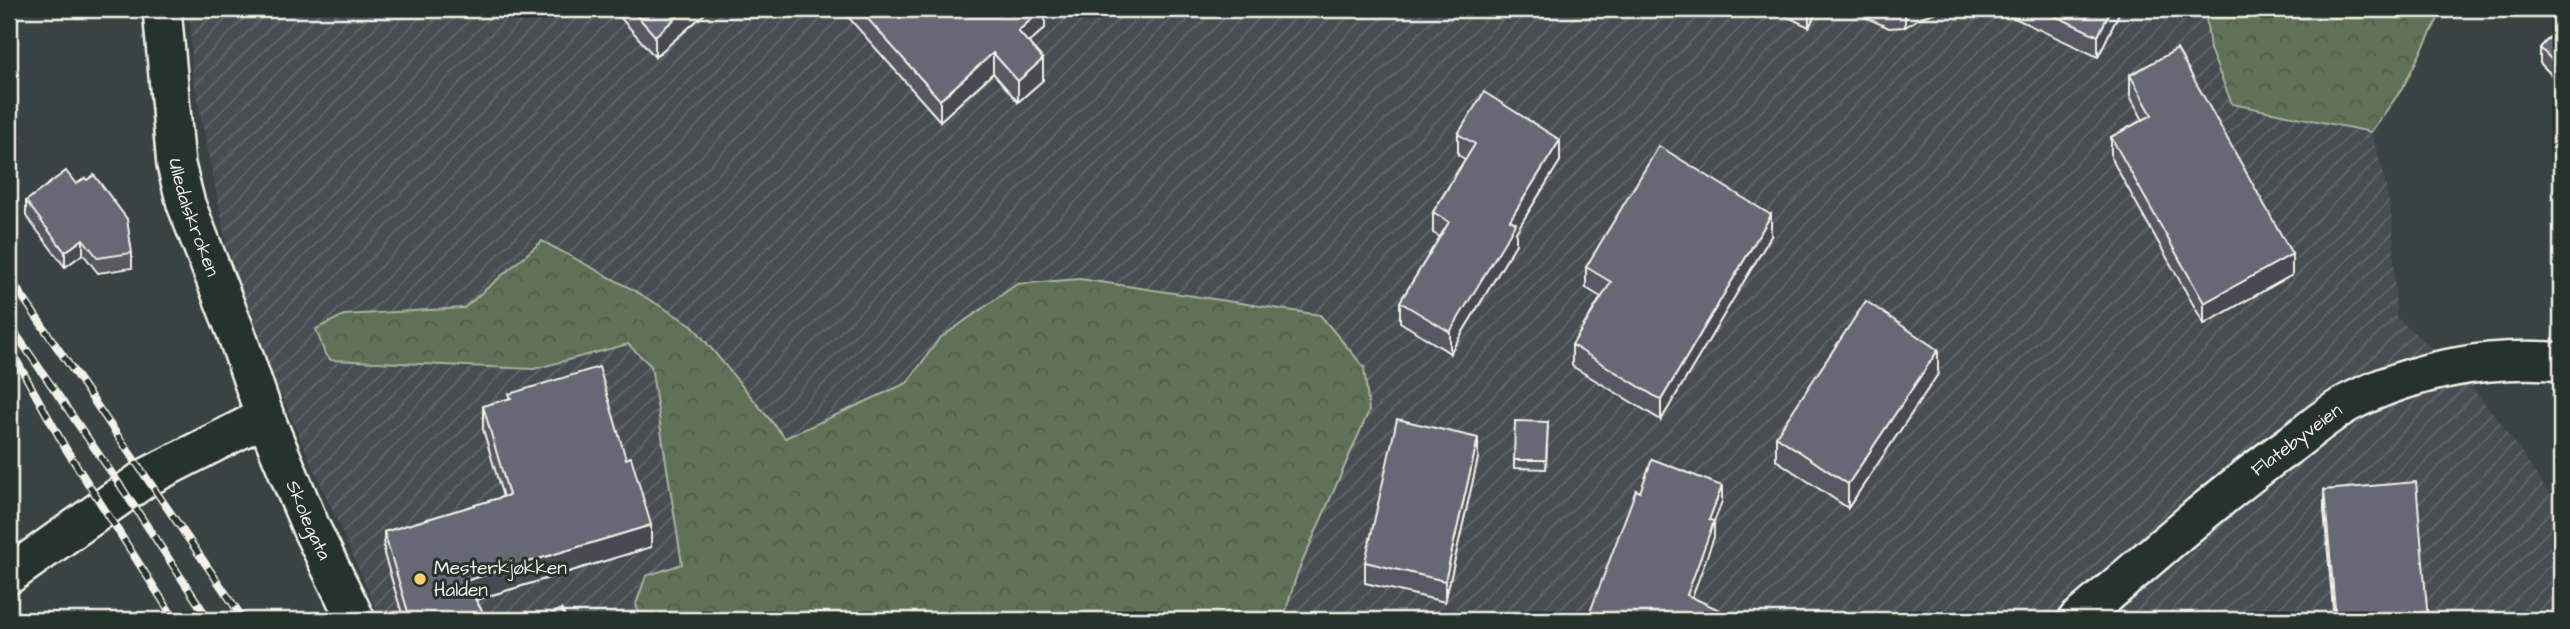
<svg xmlns="http://www.w3.org/2000/svg" width="2570" height="629" font-family="'Architects Daughter',sans-serif">
	<style>
		.industrial { fill: url(#industrial-furrows) }
		.forest { fill: url(#forest-crowns); stroke: #aab29e; stroke-width: 2 }
		.lines { fill: none; stroke-linecap: round; stroke-linejoin: round }
		.street-casing { stroke: #f4f1e8; stroke-width: 42 }
		.street { stroke: #26332d; stroke-width: 37 }
		.rail-casing { stroke: #f4f1e8; stroke-width: 8 }
		.rail { stroke: #26332d; stroke-width: 5; stroke-dasharray: 16; stroke-linecap: butt }
		.wall { fill: #585965; stroke: #f4f1e8; stroke-width: 2 }
		.shaded-wall { fill: #474952; stroke: #f4f1e8; stroke-width: 2 }
		.building { fill: #666875; stroke: #f4f1e8; stroke-width: 2 }
		.poi-dot { fill: #ffd166; stroke: #26332d; stroke-width: 2.5 }
		.labels { text-anchor: middle; dominant-baseline: central; stroke-width: 6; stroke-linejoin: round; paint-order: stroke }
		.street-label { font-size: 19px; fill: #f4f1e8; stroke: #26332d }
		.poi-label { font-size: 19px; fill: #f4f1e8; stroke: #26332d; text-anchor: start }
	</style>
	<defs>
		<pattern id="industrial-furrows" width="10" height="10" patternUnits="userSpaceOnUse" patternTransform="scale(1.75)"><rect width="10" height="10" fill="#464e52"/><path d="M-1 1l2-2M0 10L10 0M9 11l2-2" fill="none" stroke="#61686b"/></pattern>
		<pattern id="forest-crowns" width="20" height="18" patternUnits="userSpaceOnUse" patternTransform="scale(1.75)"><rect width="20" height="18" fill="#5f7255"/><path d="M2 6a3 3 0 1 1 6 0M12 15a3 3 0 1 1 6 0" fill="none" stroke="#535b4d"/></pattern>
	</defs>
	<rect width="100%" height="100%" fill="#394343"/>
	<filter id="ink" filterUnits="userSpaceOnUse"><feTurbulence type="fractalNoise" baseFrequency=".0143" numOctaves="2"/><feDisplacementMap in="SourceGraphic" scale="14" xChannelSelector="R" yChannelSelector="G"/><feConvolveMatrix kernelMatrix="1 2 1 2 8 2 1 2 1" color-interpolation-filters="sRGB"/></filter>
	<g filter="url(#ink)">
		<!-- industrial -->
		<path class="industrial" d="M189,9H2205L2210,49L2232,104L2371,132L2383,170L2393,226L2396,317L2455,368L2499,420L2561,511V620H1283L1297,575L939,339L907,383L785,438L692,325L542,241L464,308L344,315L316,329L534,369L628,344L651,366L682,565L636,604L641,620H381L271,372L227,247L193,76Z"/>
		<!-- forest -->
		<path class="forest" d="M2205,9H2443L2402,89L2371,132L2232,104L2210,49Z
			M542,241L630,288L692,325L785,438L907,383L939,339L1017,284L1080,279L1320,315L1364,367L1369,411L1297,574L1283,620H641L636,604L646,576L682,564L651,366L628,344L534,369L331,360L325,354L316,329L344,315L464,308Z"/>
		<g class="lines">
			<defs>
				<g id="street">
					<path id="s1" d="M162,9L176,165L186,204L235,330L265,417L311,528L356,620"/>
					<path d="M9,575L147,477L265,417"/>
					<path id="s2" d="M2077,620C2147,561 2215,498 2290,445C2309,431 2329,413 2350,402C2414,370 2490,355 2561,362"/>
				</g>
			</defs>
			<!-- street casing -->
			<use href="#street" class="street-casing"/>
			<!-- street -->
			<use href="#street" class="street"/>
			<defs>
				<path id="rail" d="M9,277L244,620
					M9,324L124,491L209,620
					M9,347L66,449L175,620"/>
			</defs>
			<!-- rail casing -->
			<use href="#rail" class="rail-casing"/>
			<!-- rail -->
			<use href="#rail" class="rail"/>
		</g>
		<!-- wall -->
		<path class="wall" d="M613,9H710L655,57Z
			M841,9H1045V28L1029,42L1043,80L1018,102L993,73L940,121Z
			M1770,9H1818L1809,27Z
			M1847,9H1939L1937,12L1921,17L1905,27L1889,28Z
			M1995,9H2121L2098,57Z
			M2561,25V85L2540,63V48Z
			M2130,75L2292,275L2204,324L2111,158V137L2143,120L2130,96Z
			M1458,134L1560,161L1516,232V244L1450,353L1400,322V302L1440,237L1433,233V212L1465,159L1458,155Z
			M76,184L132,253V268L98,273L83,254L65,267L26,216V201Z
			M2556,189H2561V296H2557Z
			M1771,236L1661,420L1572,366V345L1601,297L1586,288V267Z
			M1938,374L1848,508L1776,460V436Z
			M509,394L651,547L476,600L487,620H404L384,554V532L503,497L483,429V406L509,399Z
			M1548,422L1546,469L1514,468V460Z
			M1478,458L1445,602L1365,583V562Z
			M2324,490L2428,620H2334L2324,510Z"/>
		<!-- shaded-wall -->
		<path class="shaded-wall" d="M686,9H710L655,57V36Z
			M1043,9H1045V28L1018,52V31Z
			M1809,9H1818L1809,27Z
			M1905,9H1939L1937,12L1921,17L1905,27Z
			M2111,9H2121L2098,57V36Z
			M993,53V73L940,121V100Z
			M1043,59V80L1018,102V81Z
			M1560,140V161L1516,232V244L1450,353V332L1510,220Z
			M1771,215V236L1661,420V400Z
			M83,239V254L65,267V252Z
			M2292,254V275L2204,324V303Z
			M1938,350V374L1848,508V484Z
			M1478,438V458L1445,602V581Z
			M1722,486V501L1714,522V537L1687,611V595L1709,520Z
			M651,525V547L465,603V581Z"/>
		<!-- building -->
		<path class="building" d="M631,9H686L655,36Z
			M859,9H1043L1018,31L1043,59L1018,81L993,53L940,100Z
			M2040,9H2111L2098,36Z
			M2561,25V69L2540,48Z
			M2177,49L2292,254L2204,303L2111,137L2152,115L2130,75Z
			M1484,92L1560,140L1510,220L1516,223L1450,332L1400,302L1449,222L1433,212L1475,144L1458,134Z
			M1659,146L1771,215L1661,400L1572,345L1611,282L1586,267Z
			M66,171L76,184L85,178L87,180L94,175L127,219L132,253L98,258L83,239L65,252L26,201Z
			M2556,189H2561V280H2557Z
			M1866,301L1938,350L1848,484L1776,436Z
			M599,367L626,459L631,457L651,525L465,581L487,620H412L409,615L384,532L509,495L483,406L511,398L509,394Z
			M1397,419L1478,438L1445,581L1365,562Z
			M1515,421L1548,422L1546,460H1514Z
			M1652,459L1722,486L1709,520L1714,521L1687,595L1726,613L1723,620H1587L1636,490L1640,492Z
			M2416,482L2428,620H2336L2324,490Z
			M561,609L567,620H541Z"/>
	</g>
	<!-- markers -->
	<circle class="poi-dot" cx="420" cy="579" r="7"/>
	<g class="labels">
		<!-- street labels -->
		<g class="street-label">
			<text stroke="none"><textPath href="#s1" startOffset="212">Ulledalskroken</textPath></text>
			<text stroke="none"><textPath href="#s2" startOffset="284">Flatebyveien</textPath></text>
			<text stroke="none"><textPath href="#s1" startOffset="536">Skolegata</textPath></text>
		</g>
		<!-- poi labels -->
		<g class="poi-label">
			<text x="434" y="568">Mesterkjøkken<tspan x="434" dy="22">Halden</tspan></text>
		</g>
	</g>
	<!-- margin -->
	<rect width="2570" height="629" fill="none" stroke="#26332d" stroke-width="35"/>
	<rect x="18" y="18" width="2535" height="594" fill="none" stroke="#f4f1e8" stroke-width="2.5" filter="url(#ink)"/>
</svg>
